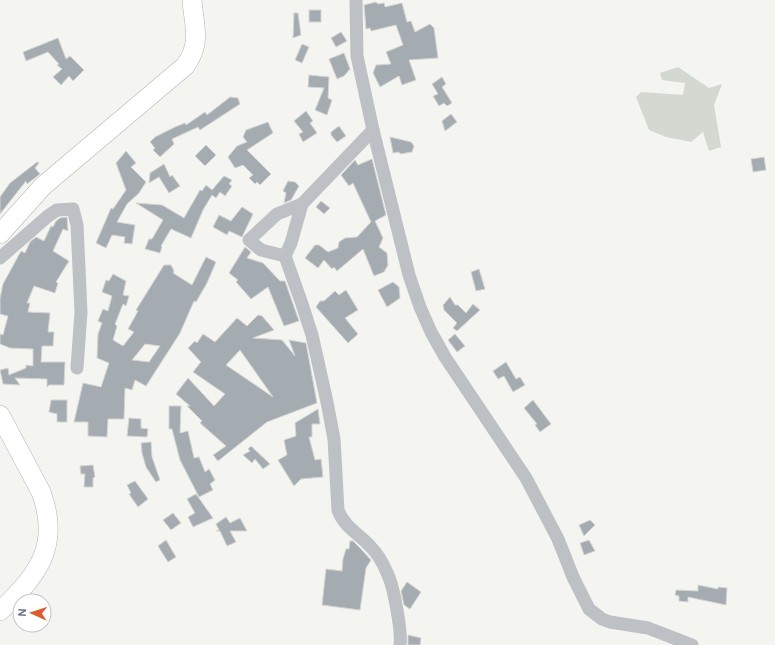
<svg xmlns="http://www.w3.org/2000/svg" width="775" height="645" font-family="'DM Sans',sans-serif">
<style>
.green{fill:#d3d9d0}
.building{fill:#a4abb1;stroke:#d5d5d3;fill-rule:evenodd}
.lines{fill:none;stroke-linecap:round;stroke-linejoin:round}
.highway-casing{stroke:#b2b5b8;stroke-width:20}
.minor{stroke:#bdc0c4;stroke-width:13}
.highway{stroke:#fff;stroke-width:19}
</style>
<rect width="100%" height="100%" fill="#f4f4f0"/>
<!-- green -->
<path class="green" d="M 678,67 L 709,88 L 722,84 L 714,105 L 721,147 L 709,151 L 703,132 L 691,142 L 666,137 L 649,130 L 636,97 L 641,92 L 683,95 L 685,83 L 662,80 L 660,73 Z"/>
<!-- building -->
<g class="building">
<path d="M 376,2 L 378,4 L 384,3 L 385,7 L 402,3 L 407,22 L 411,21 L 415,32 L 430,24 L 434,28 L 438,58 L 409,60 L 416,80 L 402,85 L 399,76 L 380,87 L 373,73 L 376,65 L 391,64 L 386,52 L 403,45 L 396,25 L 371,31 L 370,28 L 366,29 L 364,5 Z"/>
<rect x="309" y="10" width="12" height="12"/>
<path d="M 294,13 L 298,13 L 301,35 L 293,38 Z"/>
<path d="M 341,32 L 347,41 L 336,47 L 331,38 Z"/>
<path d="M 58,38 L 66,59 L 70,56 L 84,70 L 73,81 L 69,76 L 61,85 L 53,77 L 62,69 L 57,65 L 59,64 L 48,52 L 26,61 L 23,52 Z"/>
<path d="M 302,44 L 309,47 L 302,63 L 295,60 Z"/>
<path d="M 344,53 L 350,69 L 344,76 L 337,79 L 329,59 Z"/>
<path d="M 309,75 L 329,77 L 328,98 L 332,100 L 327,115 L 315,110 L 324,88 L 308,87 Z"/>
<path d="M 442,77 L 446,84 L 442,87 L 452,103 L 447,106 L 444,103 L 439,106 L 433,96 L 438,94 L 432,84 Z"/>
<path d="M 230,97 L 238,98 L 240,104 L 200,130 L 198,127 L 172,139 L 174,144 L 160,157 L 153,150 L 155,148 L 150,142 L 155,137 L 175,127 L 185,123 L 186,125 L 205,112 L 207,115 Z"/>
<path d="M 306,111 L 313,121 L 310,123 L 317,133 L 303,142 L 299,134 L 303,132 L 294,121 Z"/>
<path d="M 451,114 L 457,122 L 445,131 L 442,121 Z"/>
<path d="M 268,122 L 273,133 L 247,150 L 271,174 L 260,185 L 257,182 L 255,184 L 249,178 L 253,175 L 243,165 L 235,168 L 228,157 L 237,146 L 247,142 L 243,137 L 246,130 Z"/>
<path d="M 339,126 L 346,136 L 337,142 L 331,135 L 331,132 Z"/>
<path d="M 390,137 L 411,142 L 414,146 L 412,152 L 400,154 L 399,152 L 393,153 Z"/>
<path d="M 206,145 L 216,155 L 205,166 L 195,156 Z"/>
<path d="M 126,151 L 136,163 L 131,167 L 146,182 L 139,193 L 127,204 L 117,222 L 135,225 L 132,244 L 124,243 L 125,237 L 112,235 L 106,248 L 96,243 L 111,208 L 113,209 L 126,190 L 116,163 Z"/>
<path d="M 764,157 L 766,170 L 753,172 L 751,159 Z"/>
<path d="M 372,159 L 386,215 L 375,221 L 383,238 L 379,247 L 387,253 L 388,265 L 384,272 L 374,276 L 363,249 L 337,271 L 334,267 L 332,269 L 324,260 L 318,268 L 305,258 L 315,245 L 319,245 L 328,252 L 338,248 L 339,242 L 345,238 L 357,237 L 371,222 L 353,183 L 349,186 L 341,175 L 355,160 L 358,165 Z"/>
<path d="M 37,162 L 39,163 L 35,168 L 40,174 L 27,184 L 26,181 L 0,214 L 0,197 L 10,183 Z"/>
<path d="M 164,164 L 170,177 L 172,175 L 180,186 L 169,193 L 159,177 L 149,183 L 150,173 Z"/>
<path d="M 224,176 L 232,180 L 229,184 L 232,186 L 225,196 L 220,192 L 216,198 L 212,195 L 203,210 L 191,238 L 171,229 L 161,246 L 162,247 L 160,253 L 145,249 L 149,239 L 152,239 L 163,220 L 136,203 L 162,205 L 184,218 L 200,190 L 202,191 L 206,185 L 212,190 Z"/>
<path d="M 288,181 L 295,182 L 299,186 L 291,200 L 284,203 L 286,193 L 283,191 Z"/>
<path d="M 321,201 L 330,208 L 324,214 L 316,207 Z"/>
<path d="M 242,207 L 253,214 L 242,237 L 229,231 L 227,235 L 213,227 L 219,215 L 231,221 Z"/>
<path d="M 67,217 L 68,231 L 63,229 L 53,251 L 69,261 L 56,282 L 58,283 L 55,293 L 34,286 L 27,303 L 30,303 L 28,312 L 50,313 L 48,332 L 54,332 L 53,346 L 42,346 L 41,362 L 65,362 L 64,385 L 49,385 L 47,387 L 47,379 L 15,378 L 20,385 L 3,384 L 0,370 L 8,368 L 9,375 L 26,368 L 26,365 L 33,366 L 33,349 L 10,348 L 0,344 L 0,334 L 3,335 L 8,316 L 0,314 L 0,298 L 3,284 L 21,251 L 25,253 L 30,242 L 36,237 L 44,241 L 51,226 L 53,227 L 56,221 L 60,218 Z"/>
<path d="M 245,247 L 251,252 L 247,258 L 263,263 L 280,281 L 285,281 L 299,321 L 284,326 L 268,287 L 251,299 L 236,282 L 238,280 L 229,273 Z"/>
<path d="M 206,257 L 216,262 L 207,283 L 196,302 L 194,301 L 180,333 L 146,386 L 135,380 L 132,390 L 125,388 L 124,419 L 108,419 L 107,437 L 88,436 L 88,422 L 74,422 L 83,383 L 101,387 L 109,363 L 97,358 L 98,334 L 102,323 L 98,321 L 103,309 L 108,311 L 112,296 L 102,292 L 106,280 L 109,281 L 113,274 L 126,281 L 123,295 L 129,296 L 126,306 L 123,304 L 115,324 L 117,326 L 113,340 L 123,346 L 134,332 L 128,329 L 138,311 L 136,310 L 164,265 L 171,265 L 174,271 L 173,273 L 192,285 ZM 145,344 L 160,346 L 149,362 L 132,360 Z"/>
<path d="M 479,269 L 485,289 L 476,291 L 471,272 Z"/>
<path d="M 393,282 L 399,287 L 400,298 L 387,307 L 378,290 Z"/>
<path d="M 346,290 L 358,310 L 345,318 L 358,334 L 348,343 L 316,307 L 320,301 L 324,301 L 335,291 L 339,295 Z"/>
<path d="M 450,297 L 455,305 L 458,305 L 466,313 L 473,304 L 480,310 L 457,331 L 453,328 L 457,323 L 444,310 L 443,305 Z"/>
<path d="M 258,315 L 262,316 L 274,330 L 253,338 L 282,340 L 295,356 L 289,340 L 306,343 L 317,403 L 267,422 L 218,461 L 213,455 L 226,446 L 200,423 L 202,421 L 187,406 L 190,406 L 176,394 L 188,378 L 214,406 L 225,394 L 193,372 L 201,362 L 188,348 L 195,341 L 197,343 L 203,334 L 215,342 L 237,318 L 247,326 ZM 240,350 L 273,397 L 226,365 Z"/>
<path d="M 455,334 L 465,346 L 457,352 L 448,340 Z"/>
<path d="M 506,362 L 516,379 L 520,377 L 525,385 L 513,392 L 504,376 L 498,379 L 493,371 Z"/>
<path d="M 51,400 L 67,400 L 67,422 L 57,422 L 57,414 L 49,412 Z"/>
<path d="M 533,400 L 551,424 L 540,432 L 535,425 L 537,424 L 524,408 Z"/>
<path d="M 169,406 L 181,406 L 180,433 L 188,431 L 194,458 L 199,457 L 205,472 L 209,469 L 215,480 L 210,484 L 213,490 L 199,497 L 180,460 L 172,429 L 169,429 Z"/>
<path d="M 318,409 L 320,424 L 312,424 L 312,437 L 309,437 L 315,460 L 321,459 L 323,477 L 301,479 L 294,486 L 278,460 L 287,455 L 284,440 L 296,436 L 295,423 Z"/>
<path d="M 129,418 L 141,419 L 141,428 L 148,429 L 147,437 L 127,436 Z"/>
<path d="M 151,442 L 152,457 L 160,480 L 156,482 L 146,467 L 142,453 L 141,443 Z"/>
<path d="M 251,446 L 270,464 L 263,469 L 255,459 L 252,463 L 243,455 L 250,451 L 248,449 Z"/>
<path d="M 93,465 L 95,477 L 93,478 L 93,487 L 84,487 L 85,474 L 81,474 L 80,466 Z"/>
<path d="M 135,481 L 148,499 L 138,507 L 129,494 L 131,493 L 127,485 Z"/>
<path d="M 196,494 L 213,518 L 193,527 L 188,517 L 195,513 L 187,499 Z"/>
<path d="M 173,513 L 181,523 L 171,530 L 163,520 Z"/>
<path d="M 226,517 L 230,523 L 240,518 L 247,531 L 230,531 L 236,542 L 227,546 L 220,531 L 216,531 L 219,530 L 216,524 Z"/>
<path d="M 590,520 L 595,525 L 584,536 L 579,525 Z"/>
<path d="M 166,540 L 176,557 L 168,562 L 158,546 Z"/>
<path d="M 589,540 L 595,551 L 584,555 L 580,543 Z"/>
<path d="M 350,541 L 353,541 L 360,548 L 371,560 L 366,568 L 360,610 L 322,605 L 326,569 L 342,571 L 343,559 L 346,549 L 349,549 Z"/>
<path d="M 407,582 L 421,592 L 410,609 L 404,605 L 401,591 Z"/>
<path d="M 698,585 L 718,589 L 718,587 L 727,588 L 726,605 L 688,597 L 688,602 L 679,601 L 679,596 L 675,595 L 676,590 L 698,591 Z"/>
<path d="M 408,635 L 421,638 L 420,645 L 408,645 Z"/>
</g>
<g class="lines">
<defs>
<g id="highway">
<path d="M 0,234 L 43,186 L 185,66 C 202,43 194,27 192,0"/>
<path d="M 0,415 L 41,492 C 61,546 38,575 0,611"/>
</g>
</defs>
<!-- highway casing -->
<use href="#highway" class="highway-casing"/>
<!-- minor -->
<g class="minor">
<path d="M 356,0 L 357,56 L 373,130 L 409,275 L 420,307 L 431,332 L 445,357 L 526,478 L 558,539 L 573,577 L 589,609 L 602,619 L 610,622 L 648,628 L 692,645"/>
<path d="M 302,204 L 291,243 L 285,256 L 302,304 L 312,335 L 327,402 L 334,439 L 338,510 C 344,527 359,534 370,546 C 378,554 384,565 388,575 C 394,588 402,632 400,645"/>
<path d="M 285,256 L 261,250 L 249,240 L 277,214 L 302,204 L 373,130"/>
<path d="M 0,258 L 48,216 L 57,210 L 73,209 L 77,225 L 81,312 L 77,368"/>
</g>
<!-- highway -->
<use href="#highway" class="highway"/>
</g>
<!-- north arrow -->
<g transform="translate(32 613) rotate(273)"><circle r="19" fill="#ffffff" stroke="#c1c7cc"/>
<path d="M0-3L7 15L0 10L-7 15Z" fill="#d95e2b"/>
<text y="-6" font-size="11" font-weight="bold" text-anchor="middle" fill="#657280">N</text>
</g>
</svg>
